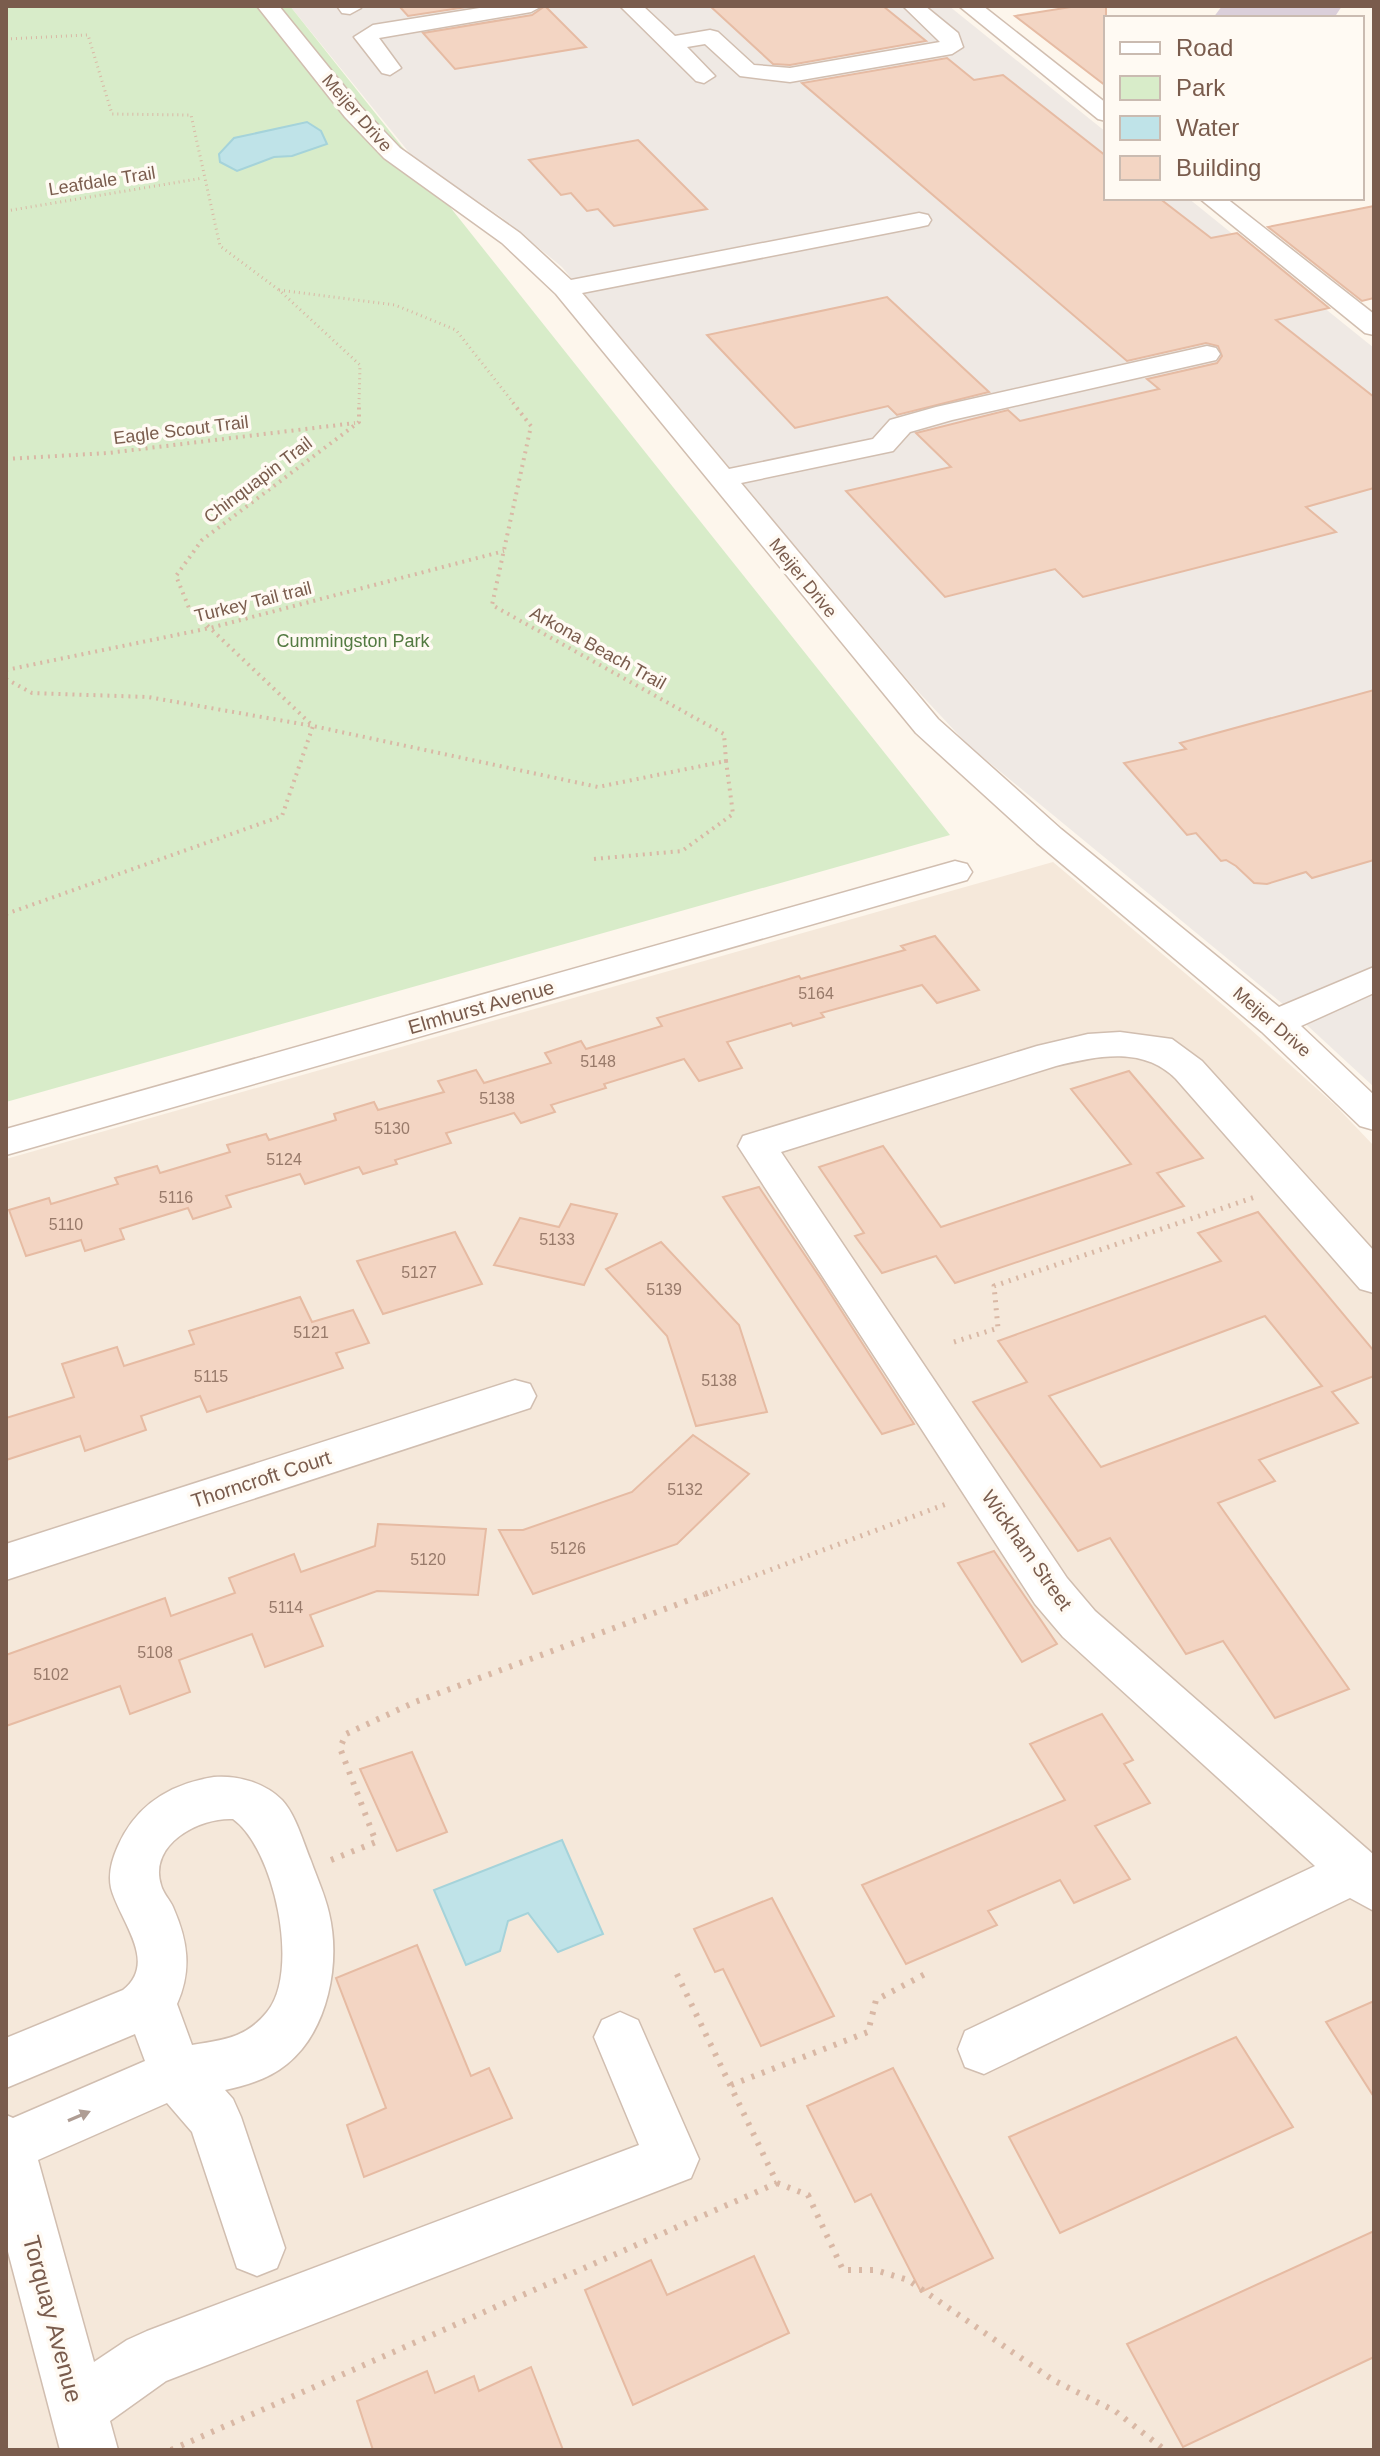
<svg xmlns="http://www.w3.org/2000/svg" width="1380" height="2456" font-family="Arial,sans-serif">
<style>
.residential{fill:#f5e8da}
.industrial{fill:#efe9e4}
.green{fill:#d8ecc9}
.water{fill:#bfe3e8;stroke:#a5d3da;stroke-width:2}
.lines{fill:none;stroke-linecap:round;stroke-linejoin:round}
.taxiway{fill:#dbcfda;fill-rule:evenodd}
.building{fill:#f3d5c3;stroke:#e6bba3;stroke-width:2;fill-rule:evenodd}
.minor-casing{stroke:#d1beb0;stroke-width:3}
.path-far3{stroke:#d9b8a5;stroke-width:3;stroke-dasharray:1 4;stroke-linecap:butt}
.path-far2{stroke:#d9b8a5;stroke-width:4;stroke-dasharray:2 5;stroke-linecap:butt}
.path-far1{stroke:#d9b8a5;stroke-width:5;stroke-dasharray:2 6;stroke-linecap:butt}
.path{stroke:#d9b8a5;stroke-width:6;stroke-dasharray:3 8;stroke-linecap:butt}
.minor{fill:#fff;fill-rule:evenodd}
.oneway{fill:#af9d94}
.labels{text-anchor:middle;dominant-baseline:central;stroke-width:7;stroke-linejoin:round;paint-order:stroke}
.number-label{font-size:16px;fill:#987a6a}
.far-street-label{font-size:18px;fill:#7a5c4d;stroke:#fffaf3}
.far-park-label{font-size:18px;fill:#537a41;stroke:#fffaf3}
.street-label{font-size:20px;fill:#7a5c4d;stroke:#fffaf3}
.near-street-label{font-size:24px;fill:#7a5c4d;stroke:#fffaf3}
</style>
<rect width="100%" height="100%" fill="#fdf6ec"/>
<!-- residential -->
<path class="residential" d="M 1053,862 L 1230,1011 L 1335,1105 L 1374,1146 L 1374,2450 L 6,2450 L 6,1159 Z"/>
<!-- industrial -->
<path class="industrial" d="M 290,6 L 949,6 L 1106,132 L 1106,198 L 1188,198 L 1374,348 L 1374,1087 L 1296,1015 L 968,745 L 912,685 L 562,267 L 501,217 L 412,156 Z"/>
<!-- green -->
<path class="green" d="M 6,6 L 290,6 L 950,835 L 6,1102 Z"/>
<!-- water -->
<g class="water">
<path d="M 307,122 L 321,131 L 327,144 L 292,156 L 274,157 L 237,171 L 220,162 L 219,154 L 234,138 Z"/>
<path d="M 562,1840 L 603,1934 L 558,1952 L 528,1913 L 508,1921 L 500,1951 L 466,1965 L 434,1890 Z"/>
</g>
<g class="lines">
<!-- taxiway -->
<path class="taxiway" d="M 1222,6 L 1342,6 L 1334,18 L 1213,18 Z"/>
</g>
<!-- building -->
<g class="building">
<path d="M 399,6 L 473,6 L 408,16 Z"/>
<path d="M 545,6 L 586,47 L 455,69 L 423,33 L 532,15 Z"/>
<path d="M 710,6 L 883,6 L 926,41 L 790,65 L 773,64 Z"/>
<path d="M 1077,6 L 1106,6 L 1106,86 L 1015,16 Z"/>
<path d="M 947,58 L 974,80 L 1003,75 L 1106,156 L 1106,198 L 1159,198 L 1211,238 L 1237,233 L 1329,308 L 1276,320 L 1374,397 L 1374,488 L 1306,507 L 1336,532 L 1083,597 L 1055,569 L 945,597 L 846,491 L 951,467 L 916,433 L 1008,410 L 1020,421 L 1159,389 L 1147,379 L 1217,363 L 1222,356 L 1218,346 L 1206,343 L 1127,361 L 802,83 Z"/>
<path d="M 638,140 L 707,209 L 614,226 L 598,209 L 587,211 L 571,193 L 561,195 L 529,160 Z"/>
<path d="M 1374,206 L 1374,298 L 1362,301 L 1268,227 Z"/>
<path d="M 887,297 L 989,392 L 897,415 L 888,406 L 795,428 L 707,335 Z"/>
<path d="M 1374,690 L 1374,860 L 1312,878 L 1306,872 L 1267,884 L 1254,883 L 1236,866 L 1226,860 L 1221,861 L 1196,833 L 1187,835 L 1124,763 L 1186,749 L 1180,743 Z"/>
<path d="M 935,936 L 979,990 L 937,1003 L 922,985 L 821,1013 L 824,1017 L 793,1026 L 791,1023 L 727,1042 L 742,1068 L 699,1081 L 684,1059 L 604,1084 L 606,1088 L 551,1105 L 555,1112 L 521,1123 L 514,1113 L 446,1133 L 451,1143 L 395,1160 L 397,1164 L 363,1174 L 359,1167 L 305,1184 L 300,1174 L 226,1196 L 231,1207 L 193,1219 L 188,1208 L 120,1229 L 124,1239 L 85,1251 L 81,1240 L 26,1256 L 9,1210 L 49,1198 L 51,1204 L 118,1184 L 115,1178 L 157,1166 L 160,1173 L 230,1152 L 227,1145 L 266,1134 L 269,1140 L 336,1120 L 334,1114 L 374,1102 L 378,1110 L 444,1092 L 438,1081 L 476,1070 L 484,1083 L 551,1063 L 545,1053 L 581,1041 L 586,1049 L 662,1026 L 657,1018 L 799,976 L 801,979 L 905,950 L 901,946 Z"/>
<path d="M 1129,1071 L 1203,1158 L 1157,1173 L 1184,1206 L 955,1283 L 936,1256 L 882,1273 L 855,1236 L 864,1233 L 819,1167 L 883,1146 L 941,1227 L 1131,1164 L 1071,1089 Z"/>
<path d="M 759,1187 L 821,1279 L 914,1424 L 882,1434 L 723,1197 Z"/>
<path d="M 571,1204 L 617,1214 L 584,1285 L 494,1265 L 520,1218 L 559,1227 Z"/>
<path d="M 1258,1212 L 1374,1351 L 1374,1376 L 1332,1392 L 1358,1423 L 1259,1460 L 1275,1481 L 1218,1503 L 1349,1689 L 1275,1718 L 1223,1641 L 1186,1654 L 1110,1538 L 1078,1551 L 973,1402 L 1027,1382 L 998,1341 L 1221,1261 L 1198,1233 ZM 1265,1316 L 1322,1386 L 1101,1467 L 1049,1396 Z"/>
<path d="M 455,1232 L 482,1284 L 383,1314 L 357,1261 Z"/>
<path d="M 661,1242 L 739,1325 L 767,1412 L 696,1426 L 667,1336 L 606,1269 Z"/>
<path d="M 300,1297 L 312,1322 L 353,1310 L 369,1343 L 336,1353 L 343,1368 L 207,1412 L 200,1396 L 141,1416 L 146,1430 L 85,1451 L 80,1436 L 6,1460 L 6,1418 L 74,1397 L 62,1364 L 117,1347 L 124,1366 L 194,1344 L 189,1331 Z"/>
<path d="M 693,1435 L 749,1474 L 677,1544 L 533,1594 L 499,1530 L 523,1530 L 632,1492 Z"/>
<path d="M 378,1524 L 486,1529 L 478,1595 L 377,1591 L 310,1615 L 323,1646 L 265,1667 L 252,1634 L 179,1660 L 190,1692 L 130,1714 L 120,1686 L 6,1726 L 6,1655 L 165,1598 L 171,1616 L 235,1593 L 229,1578 L 294,1554 L 301,1572 L 375,1546 Z"/>
<path d="M 994,1551 L 1057,1644 L 1022,1662 L 958,1563 Z"/>
<path d="M 1102,1714 L 1133,1760 L 1124,1764 L 1150,1803 L 1095,1826 L 1130,1879 L 1074,1903 L 1060,1880 L 988,1911 L 997,1925 L 906,1964 L 862,1885 L 1065,1800 L 1030,1744 Z"/>
<path d="M 412,1752 L 447,1832 L 397,1851 L 360,1769 Z"/>
<path d="M 772,1898 L 834,2016 L 761,2046 L 723,1969 L 715,1972 L 694,1929 Z"/>
<path d="M 417,1945 L 471,2076 L 489,2068 L 512,2118 L 364,2177 L 347,2125 L 386,2108 L 336,1978 Z"/>
<path d="M 1374,2001 L 1374,2097 L 1326,2022 Z"/>
<path d="M 1236,2037 L 1293,2127 L 1060,2233 L 1009,2137 Z"/>
<path d="M 893,2068 L 993,2258 L 921,2292 L 871,2194 L 855,2202 L 807,2106 Z"/>
<path d="M 1374,2231 L 1374,2357 L 1183,2447 L 1127,2344 Z"/>
<path d="M 754,2256 L 789,2333 L 633,2405 L 585,2290 L 651,2260 L 667,2295 Z"/>
<path d="M 531,2367 L 563,2450 L 373,2450 L 357,2401 L 427,2371 L 435,2393 L 474,2376 L 479,2391 Z"/>
</g>
<g class="lines">
<defs>
<g id="minor">
<path d="M 257,6 L 279,6 L 361,107 L 400,148 L 520,233 L 571,280 L 919,213 L 928,215 L 931,220 L 928,225 L 919,227 L 582,293 L 729,469 L 873,439 L 890,420 L 936,407 L 1207,346 L 1216,348 L 1220,354 L 1216,360 L 952,420 L 910,432 L 893,451 L 741,483 L 938,719 L 1061,829 L 1279,1007 L 1374,967 L 1374,993 L 1301,1026 L 1374,1095 L 1374,1130 L 1360,1126 L 1262,1032 L 1037,843 L 916,733 L 556,294 L 502,243 L 384,158 L 345,117 Z"/>
<path d="M 337,6 L 359,6 L 361,8 L 350,14 L 342,13 Z"/>
<path d="M 492,6 L 542,6 L 531,12 L 379,38 L 401,68 L 390,75 L 382,73 L 354,37 L 373,25 Z"/>
<path d="M 620,6 L 643,6 L 675,36 L 710,30 L 718,32 L 754,65 L 790,68 L 940,42 L 903,6 L 925,6 L 958,33 L 963,47 L 952,54 L 790,82 L 740,76 L 705,44 L 687,47 L 715,76 L 704,83 L 696,81 Z"/>
<path d="M 959,6 L 983,6 L 1106,103 L 1106,121 L 1098,119 Z"/>
<path d="M 1199,198 L 1226,198 L 1374,314 L 1374,335 L 1365,333 Z"/>
<path d="M 955,861 L 967,864 L 972,872 L 967,880 L 6,1155 L 6,1129 Z"/>
<path d="M 1120,1032 L 1172,1039 L 1202,1061 L 1374,1251 L 1374,1293 L 1360,1289 L 1176,1079 C 1143,1046 1098,1056 1056,1066 L 781,1152 L 1067,1578 L 1095,1611 L 1374,1855 L 1374,1911 L 1350,1898 L 984,2074 L 965,2067 L 958,2049 L 965,2031 L 1315,1866 L 1063,1637 L 1035,1604 L 738,1146 L 743,1136 L 1037,1046 L 1088,1034 Z"/>
<path d="M 515,1380 L 530,1384 L 536,1396 L 530,1408 L 6,1580 L 6,1544 Z"/>
<path d="M 214,1777 C 238,1775 265,1783 282,1800 C 296,1815 303,1842 311,1861 C 317,1878 325,1895 329,1913 C 341,1963 328,2031 287,2064 C 270,2078 246,2086 225,2090 L 233,2099 L 241,2117 L 285,2248 L 277,2268 L 257,2276 L 237,2268 L 192,2132 L 167,2103 L 38,2160 L 94,2362 L 127,2340 L 147,2331 L 639,2145 L 594,2037 L 602,2020 L 620,2012 L 638,2020 L 699,2159 L 691,2178 L 166,2381 L 110,2421 L 118,2450 L 60,2450 L 6,2244 L 6,2115 L 13,2118 L 145,2061 L 135,2034 L 6,2088 L 6,2038 L 123,1990 C 159,1962 119,1920 111,1888 C 108,1874 112,1859 118,1846 C 136,1805 170,1784 214,1777 ZM 233,1819 C 274,1848 301,1971 267,2012 C 246,2038 223,2040 192,2045 L 177,2004 C 192,1970 188,1941 173,1907 C 170,1900 163,1893 161,1885 C 148,1844 200,1817 233,1819 Z"/>
</g>
</defs>
<!-- minor casing -->
<use href="#minor" class="minor-casing"/>
<!-- path-far3 -->
<g class="path-far3">
<path d="M 6,39 L 88,35 L 112,114 L 191,115 L 220,246 L 279,290 L 360,365 L 359,405"/>
<path d="M 6,211 L 203,178"/>
<path d="M 279,290 L 395,305 L 456,330 L 515,405"/>
</g>
<!-- path-far2 -->
<g class="path-far2">
<path d="M 6,459 L 108,453 L 355,423"/>
<path d="M 6,670 L 210,628 L 504,551"/>
<path d="M 6,679 L 32,693 L 148,697 L 313,726 L 598,787 L 726,761 L 724,734 L 492,605 L 531,426 L 513,403"/>
<path d="M 594,859 L 682,851 L 733,814 L 726,761"/>
<path d="M 6,914 L 282,816 L 313,726 L 189,608 L 176,576 L 202,540 L 359,422 L 359,403"/>
</g>
<!-- path-far1 -->
<g class="path-far1">
<path d="M 954,1342 L 998,1328 L 994,1286 L 1255,1197"/>
<path d="M 703,1595 L 949,1503"/>
</g>
<!-- path -->
<g class="path">
<path d="M 331,1860 L 376,1842 L 340,1748 L 346,1734 L 415,1702 L 708,1593"/>
<path d="M 731,2085 L 868,2032 L 876,2000 L 927,1973"/>
<path d="M 777,2183 L 808,2195 L 843,2270 L 875,2270 L 908,2280 L 1053,2380 L 1115,2411 L 1165,2450"/>
<path d="M 171,2450 L 777,2183 L 675,1970"/>
</g>
<!-- minor -->
<use href="#minor" class="minor"/>
</g>
<!-- one-way arrows -->
<defs><path id="oneway-solid" d="M-6-.8H1V-3.2L6.5 0L1 3.2V.8H-6Z" transform="scale(2)"/></defs>
<use class="oneway" href="#oneway-solid" transform="translate(79 2116) rotate(-23)"/>
<g class="labels">
<!-- number labels -->
<g class="number-label">
<text x="816" y="993">5164</text>
<text x="598" y="1061">5148</text>
<text x="497" y="1098">5138</text>
<text x="392" y="1128">5130</text>
<text x="284" y="1159">5124</text>
<text x="176" y="1197">5116</text>
<text x="66" y="1224">5110</text>
<text x="557" y="1239">5133</text>
<text x="419" y="1272">5127</text>
<text x="664" y="1289">5139</text>
<text x="311" y="1332">5121</text>
<text x="211" y="1376">5115</text>
<text x="719" y="1380">5138</text>
<text x="685" y="1489">5132</text>
<text x="568" y="1548">5126</text>
<text x="428" y="1559">5120</text>
<text x="286" y="1607">5114</text>
<text x="155" y="1652">5108</text>
<text x="51" y="1674">5102</text>
</g>
<!-- far-street labels -->
<g class="far-street-label">
<text transform="translate(357 113) rotate(49)">Meijer Drive</text>
<text transform="translate(102 181) rotate(-9)">Leafdale Trail</text>
<text transform="translate(181 430) rotate(-7)">Eagle Scout Trail</text>
<text transform="translate(258 480) rotate(-37)">Chinquapin Trail</text>
<text transform="translate(803 578) rotate(51)">Meijer Drive</text>
<text transform="translate(253 602) rotate(-14)">Turkey Tail trail</text>
<text transform="translate(598 648) rotate(29)">Arkona Beach Trail</text>
<text transform="translate(1272 1022) rotate(41)">Meijer Drive</text>
</g>
<!-- far-park labels -->
<g class="far-park-label">
<text x="353" y="641">Cummingston Park</text>
</g>
<!-- street labels -->
<g class="street-label">
<text transform="translate(481 1007) rotate(-16)">Elmhurst Avenue</text>
<text transform="translate(261 1479) rotate(-18)">Thorncroft Court</text>
<text transform="translate(1027 1550) rotate(55)">Wickham Street</text>
</g>
<!-- near-street labels -->
<g class="near-street-label">
<text transform="translate(53 2319) rotate(75)">Torquay Avenue</text>
</g>
</g>
<!-- border -->
<rect width="1380" height="2456" fill="none" stroke="#7a5c4d" stroke-width="16"/>
<!-- legend -->
<rect x="1104" y="16" width="260" height="184" fill="#fffaf3" stroke="#cabbb1" stroke-width="2"/>
<rect x="1120" y="42" width="40" height="12" fill="#ffffff" stroke="#cabbb1" stroke-width="2"/>
<text x="1176" y="56" font-size="24" fill="#7a5c4d">Road</text>
<rect x="1120" y="76" width="40" height="24" fill="#d8ecc9" stroke="#cabbb1" stroke-width="2"/>
<text x="1176" y="96" font-size="24" fill="#7a5c4d">Park</text>
<rect x="1120" y="116" width="40" height="24" fill="#bfe3e8" stroke="#cabbb1" stroke-width="2"/>
<text x="1176" y="136" font-size="24" fill="#7a5c4d">Water</text>
<rect x="1120" y="156" width="40" height="24" fill="#f3d5c3" stroke="#cabbb1" stroke-width="2"/>
<text x="1176" y="176" font-size="24" fill="#7a5c4d">Building</text>
</svg>
